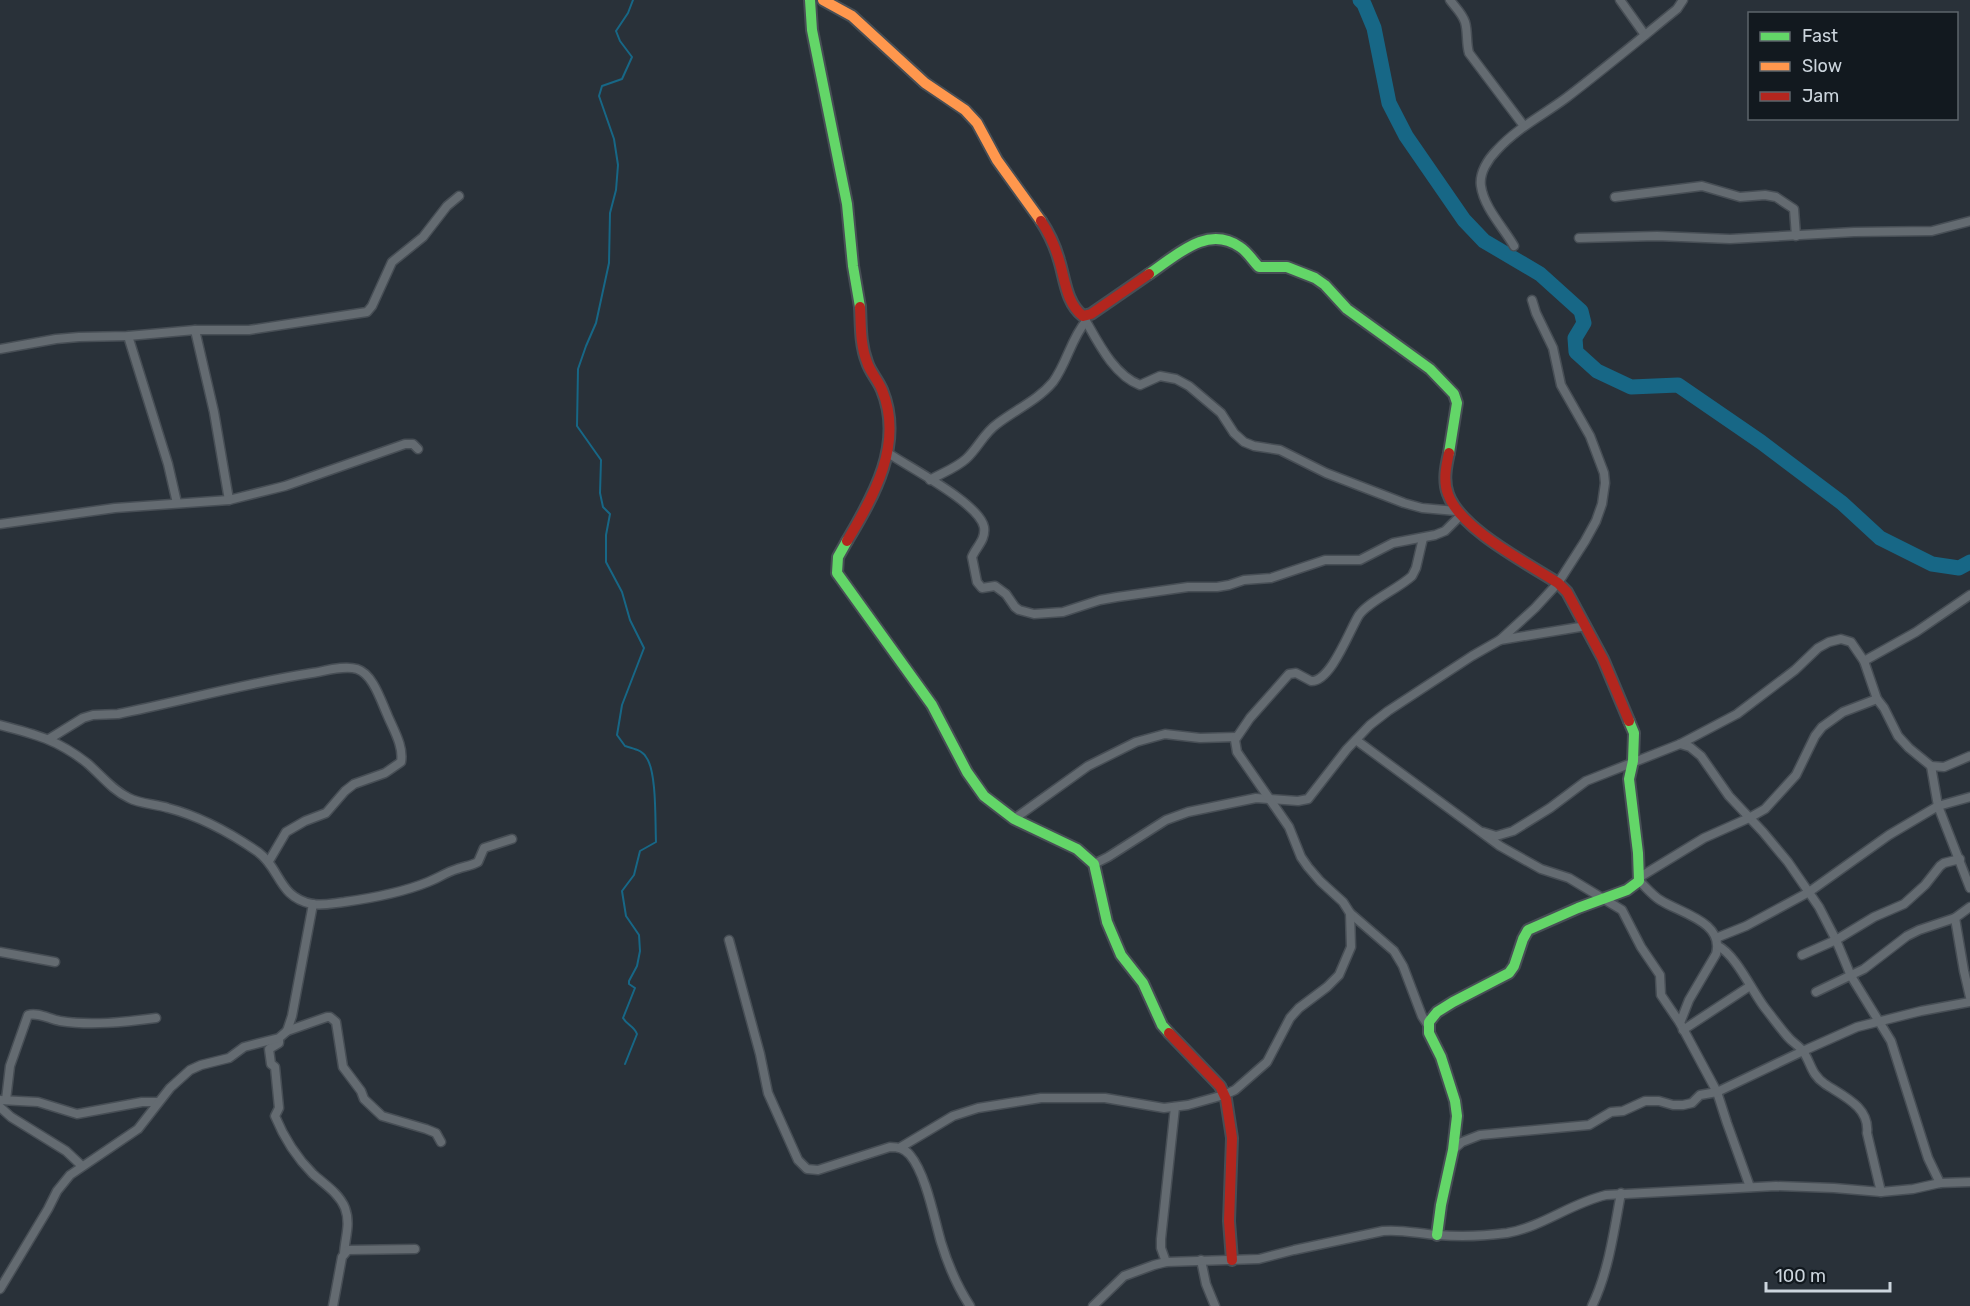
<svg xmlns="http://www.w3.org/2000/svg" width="1970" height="1306" font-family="Rubik,sans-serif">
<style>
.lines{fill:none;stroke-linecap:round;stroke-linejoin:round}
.stream{stroke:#176786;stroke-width:2}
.river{stroke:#176786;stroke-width:15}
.street-casing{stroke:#474e55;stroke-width:11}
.fast-casing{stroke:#474e55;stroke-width:14}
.slow-casing{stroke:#474e55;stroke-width:14}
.jam-casing{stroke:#474e55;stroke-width:14}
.street{stroke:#646b71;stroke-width:8}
.fast{stroke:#63d668;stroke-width:10}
.slow{stroke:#ff974d;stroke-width:10}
.jam{stroke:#b3261e;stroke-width:10}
</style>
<rect width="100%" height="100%" fill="#293139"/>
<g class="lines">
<!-- stream -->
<path class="stream" d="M 625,1064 L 637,1034 C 634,1026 627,1025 623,1018 L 635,988 L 629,984 L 629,981 L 637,966 L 640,951 L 639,935 L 626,916 L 622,891 L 634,875 L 640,851 L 656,842 C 655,822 657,771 646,757 C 642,750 632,748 625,746 L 617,735 L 622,705 L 644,648 L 630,620 L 622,592 L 606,562 L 606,535 L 610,514 L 603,507 L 600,493 L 601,460 L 577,426 L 578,369 L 586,346 L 596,323 L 609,263 L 610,213 L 616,190 L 618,165 L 614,139 L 599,96 L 602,86 L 622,79 L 632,57 L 620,41 L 616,31 L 628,13 L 633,0"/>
<!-- river -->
<path class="river" d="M 1360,0 L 1364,4 L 1374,28 L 1389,103 L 1406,136 L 1464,220 L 1484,241 L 1540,274 L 1581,311 L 1584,323 L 1575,338 L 1576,352 L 1597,371 L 1631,387 L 1678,385 L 1761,442 L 1842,503 L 1880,538 L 1932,564 L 1959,568 L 1970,562"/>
<defs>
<g id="street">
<path d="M 1450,0 C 1455,7 1462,13 1465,22 C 1468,32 1466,43 1469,53 L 1524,126"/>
<path d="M 1620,0 L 1645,35"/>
<path d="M 1615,197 L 1702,186 L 1740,197 L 1765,195 L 1776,197 L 1794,209 L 1796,236"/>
<path d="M 1579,238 L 1657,236 L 1730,239 L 1854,232 L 1932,231 L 1970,221"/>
<path d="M 1514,246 C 1504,228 1484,208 1481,186 C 1479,173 1488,159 1497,150 C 1517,128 1543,115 1566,98 C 1604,69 1640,39 1677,9 L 1683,0"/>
<path d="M 1083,316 C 1097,340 1113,375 1140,385 L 1160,376 L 1176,379 L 1189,386 L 1221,413 L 1234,433 L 1244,442 L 1254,446 L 1280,450 L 1326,473 L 1404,503 L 1422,508 L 1456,511"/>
<path d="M 195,330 L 214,412 L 229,500"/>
<path d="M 128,336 L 168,464 L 177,503"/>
<path d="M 0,349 L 56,339 L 79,337 L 128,336 L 195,330 L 249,330 L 367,312 L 372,306 L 392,262 L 423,237 L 447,206 L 459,196"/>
<path d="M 888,453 C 910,468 979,503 984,527 C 986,540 976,547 972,557 L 977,582 L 982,588 L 995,586 L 1006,594 L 1015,607 L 1019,610 L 1034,614 L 1063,612 L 1100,600 L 1117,597 L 1188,587 L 1217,587 L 1229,585 L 1244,580 L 1271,578 L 1325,560 L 1360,560 L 1393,543 L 1435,535 L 1445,531 L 1460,516"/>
<path d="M 930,480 C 942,473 956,468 966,459 C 978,448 984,433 997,424 C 1015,410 1038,400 1053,382 C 1067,363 1071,339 1086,321"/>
<path d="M 0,524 L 115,508 L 229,500 L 285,486 L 405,444 L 413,444 L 418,449"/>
<path d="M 1500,640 L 1586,626"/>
<path d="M 1864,661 L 1916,632 L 1970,595"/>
<path d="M 0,725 C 35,734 58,740 87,763 C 101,775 112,790 129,798 C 140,804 156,804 168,808 C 199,816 232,834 258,852 C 281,869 278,897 312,904 C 323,906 334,903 344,902 C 373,898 401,893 428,882 C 438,878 447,872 457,869 C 465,866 471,866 478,862 L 484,848 L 512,839"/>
<path d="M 49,739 L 83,718 L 93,715 L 118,714 C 182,701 246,683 312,673 C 325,671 344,665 357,669 C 373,674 381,701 387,714 C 393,729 404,746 401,762 L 385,773 L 354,784 L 345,791 L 326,813 L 305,821 L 286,832 L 269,861"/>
<path d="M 1356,740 L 1500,846 L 1541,869 L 1569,878 L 1622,910 L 1641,947 L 1660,975 L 1661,995 L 1680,1023"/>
<path d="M 1680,744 L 1690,747 L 1701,756 L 1729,796 L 1763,832 L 1788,862 L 1819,907 L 1836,940 L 1851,976 L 1891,1041 L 1928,1158 L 1940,1183"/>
<path d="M 1931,766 L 1938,806 L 1970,888"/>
<path d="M 1014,819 L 1088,766 L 1136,742 L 1165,734 L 1200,738 L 1236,737"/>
<path d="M 1483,832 L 1496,836 L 1513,831 L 1550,808 L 1586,781 L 1680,744 L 1737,714 L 1795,670 L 1818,648 L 1829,642 L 1841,639 L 1851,642 L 1864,661 L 1877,699 L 1884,708 L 1898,736 L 1909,748 L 1931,766 L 1944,767 L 1970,756"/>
<path d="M 1094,864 L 1108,857 L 1166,820 L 1188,812 L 1256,798 L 1298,801 L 1308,799 L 1347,749 L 1370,725 L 1388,711 L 1472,656 L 1500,640 L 1535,608 L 1558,583 L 1585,541 L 1596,521 L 1602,504 L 1605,483 L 1604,473 L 1590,436 L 1561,385 L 1553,348 L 1536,313 L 1532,300"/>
<path d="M 1640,877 L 1704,838 L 1749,818 L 1765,809 L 1796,775 L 1815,736 L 1822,727 L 1843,712 L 1877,699"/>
<path d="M 1639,881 C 1646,887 1652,895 1660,900 C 1680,913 1725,922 1716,954 L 1689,1000 L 1680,1023 L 1717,1092 L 1727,1123 L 1750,1187"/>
<path d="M 1350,913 L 1394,951 L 1403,966 L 1422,1016 L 1429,1027"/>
<path d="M 1955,918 L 1964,971 L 1970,997"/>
<path d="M 1716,938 L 1746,926 L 1809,892 L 1889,835 L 1938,806 L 1970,797"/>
<path d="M 729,940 L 760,1054 L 768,1093 L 798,1160 L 807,1169 L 818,1170 L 890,1147 C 898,1147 904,1148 910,1155 C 926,1174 934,1218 941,1242 C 948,1265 957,1286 970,1306"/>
<path d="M 1718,946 C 1736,955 1752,991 1765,1008 C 1773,1018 1780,1028 1788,1037 C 1792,1042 1798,1045 1802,1050 C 1811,1061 1810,1074 1825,1084 C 1843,1096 1870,1107 1867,1133 L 1881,1192"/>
<path d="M 0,952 L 55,962"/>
<path d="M 1802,955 L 1836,940 L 1874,917 L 1904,904 L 1925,885 L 1940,866 L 1944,863 L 1960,859"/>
<path d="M 1816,992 L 1864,969 L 1907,936 L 1919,930 L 1955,918 L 1970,907"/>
<path d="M 1683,1030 L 1750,986"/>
<path d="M 287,1031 L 327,1017 L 330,1017 L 336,1022 L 343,1067 L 361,1091 L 364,1099 L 382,1116 L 426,1129 L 436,1133 L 441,1142"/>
<path d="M 279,1039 L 279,1043 L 269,1049 L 271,1064 L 275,1067 L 279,1108 L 275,1116 C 284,1138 296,1157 313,1174 C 324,1184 339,1193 345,1208 C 351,1224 345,1237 344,1254"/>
<path d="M 0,1100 L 38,1102 L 77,1114 L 142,1102 L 157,1102"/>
<path d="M 6,1100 L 10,1066 L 28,1015 C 38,1012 49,1019 60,1021 C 91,1026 125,1022 156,1018"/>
<path d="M 0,1107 L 11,1117 L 66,1151 L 82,1166"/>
<path d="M 901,1147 L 953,1116 L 978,1108 L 1041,1098 L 1105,1098 L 1164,1108 L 1188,1105 L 1224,1095 L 1235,1090 L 1267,1062 L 1290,1018 L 1299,1008 L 1327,987 L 1339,975 L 1351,947 L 1350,913 L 1343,902 L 1320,881 L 1308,867 L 1301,857 L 1289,827 L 1237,752 L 1235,740 L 1250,718 L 1289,674 L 1296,673 L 1311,681 C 1331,682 1350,629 1359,615 C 1369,601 1398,589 1412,576 L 1416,568 L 1423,538"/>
<path d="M 1453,1150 L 1462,1142 L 1480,1135 L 1589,1125 L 1611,1112 L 1623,1111 L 1645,1101 L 1659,1101 L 1673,1105 L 1683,1105 L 1692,1103 L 1700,1095 L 1717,1092 L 1803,1051 L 1857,1027 L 1921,1011 L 1970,1002"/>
<path d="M 1201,1260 L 1206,1284 L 1215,1306"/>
<path d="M 1166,1262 L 1161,1248 L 1161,1239 L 1175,1107"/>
<path d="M 0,1289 L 48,1209 L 57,1191 L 70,1175 L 138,1129 L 170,1088 L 190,1070 L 201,1065 L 229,1058 L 244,1047 L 279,1038 L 287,1031 L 292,1016 L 313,904"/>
<path d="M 333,1306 L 342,1257 L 348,1250 L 415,1249"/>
<path d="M 1093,1306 L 1124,1276 L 1154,1265 L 1166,1262 L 1259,1259 L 1294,1250 L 1383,1231 C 1402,1229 1419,1234 1438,1235 C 1461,1237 1484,1236 1507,1233 C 1542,1227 1571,1203 1606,1195 L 1776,1186 L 1834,1188 L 1881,1192 L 1913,1189 L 1940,1183 L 1970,1182"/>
<path d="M 1592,1306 C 1609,1271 1614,1230 1621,1193"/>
</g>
<g id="fast">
<path d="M 810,0 L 812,30 L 847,204 L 853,266 L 860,307"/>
<path d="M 1149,274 C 1176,256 1207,224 1240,247 C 1247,251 1253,261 1259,267 L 1287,267 L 1315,278 L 1325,285 L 1347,309 L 1430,369 L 1454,394 L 1457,403 L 1449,453"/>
<path d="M 847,541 L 838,557 L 837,573 L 932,705 L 967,772 L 984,796 L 1014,819 L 1077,849 L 1094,864 L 1107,922 L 1121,955 L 1143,983 L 1162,1025 L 1169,1033"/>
<path d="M 1437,1235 L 1441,1205 L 1453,1150 L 1457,1116 L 1455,1101 L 1441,1057 L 1429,1033 L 1429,1022 L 1437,1012 L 1453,1002 L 1509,973 L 1514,966 L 1523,939 L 1528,930 L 1578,908 L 1627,890 L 1639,881 L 1638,853 L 1629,779 L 1633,761 L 1634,733 L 1629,721"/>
</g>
<path id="slow" d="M 823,0 L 852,16 L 925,83 L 965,110 L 977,123 L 997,160 L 1041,221"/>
<g id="jam">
<path d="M 1041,221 C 1049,233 1055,246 1059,260 C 1065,279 1066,303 1083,316 L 1091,314 L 1149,274"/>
<path d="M 1449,453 C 1446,466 1443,481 1448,494 C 1460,529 1527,563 1558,583 L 1567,592 L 1603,659 L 1629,721"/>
<path d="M 847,541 C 874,496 904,443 882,390 C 878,380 870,372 867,362 C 860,344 861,325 860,307"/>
<path d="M 1169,1033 L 1220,1086 L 1226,1099 L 1232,1138 L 1229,1221 L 1232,1260"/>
</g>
</defs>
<!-- street casing -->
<use href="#street" class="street-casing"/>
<!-- fast casing -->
<use href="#fast" class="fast-casing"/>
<!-- slow casing -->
<use href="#slow" class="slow-casing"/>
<!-- jam casing -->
<use href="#jam" class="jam-casing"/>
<!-- street -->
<use href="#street" class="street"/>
<!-- fast -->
<use href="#fast" class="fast"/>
<!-- slow -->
<use href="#slow" class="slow"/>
<!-- jam -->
<use href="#jam" class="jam"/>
</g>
<!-- legend -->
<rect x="1748" y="12" width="210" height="108" fill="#12191f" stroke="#5c646b" stroke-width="1.5"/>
<rect x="1760" y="32" width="30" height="9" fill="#63d668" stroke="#5c646b" stroke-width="1.5"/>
<text x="1802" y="42" font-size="18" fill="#ccd5dd">Fast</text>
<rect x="1760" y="62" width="30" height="9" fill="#ff974d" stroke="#5c646b" stroke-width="1.5"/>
<text x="1802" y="72" font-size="18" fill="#ccd5dd">Slow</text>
<rect x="1760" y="92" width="30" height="9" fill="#b3261e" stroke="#5c646b" stroke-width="1.5"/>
<text x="1802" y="102" font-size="18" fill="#ccd5dd">Jam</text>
<!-- scale -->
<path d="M1766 1282v9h124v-9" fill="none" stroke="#ccd5dd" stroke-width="3"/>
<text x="1775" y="1282" font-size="18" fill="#ccd5dd" stroke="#12191f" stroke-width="4.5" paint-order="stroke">100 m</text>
</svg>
